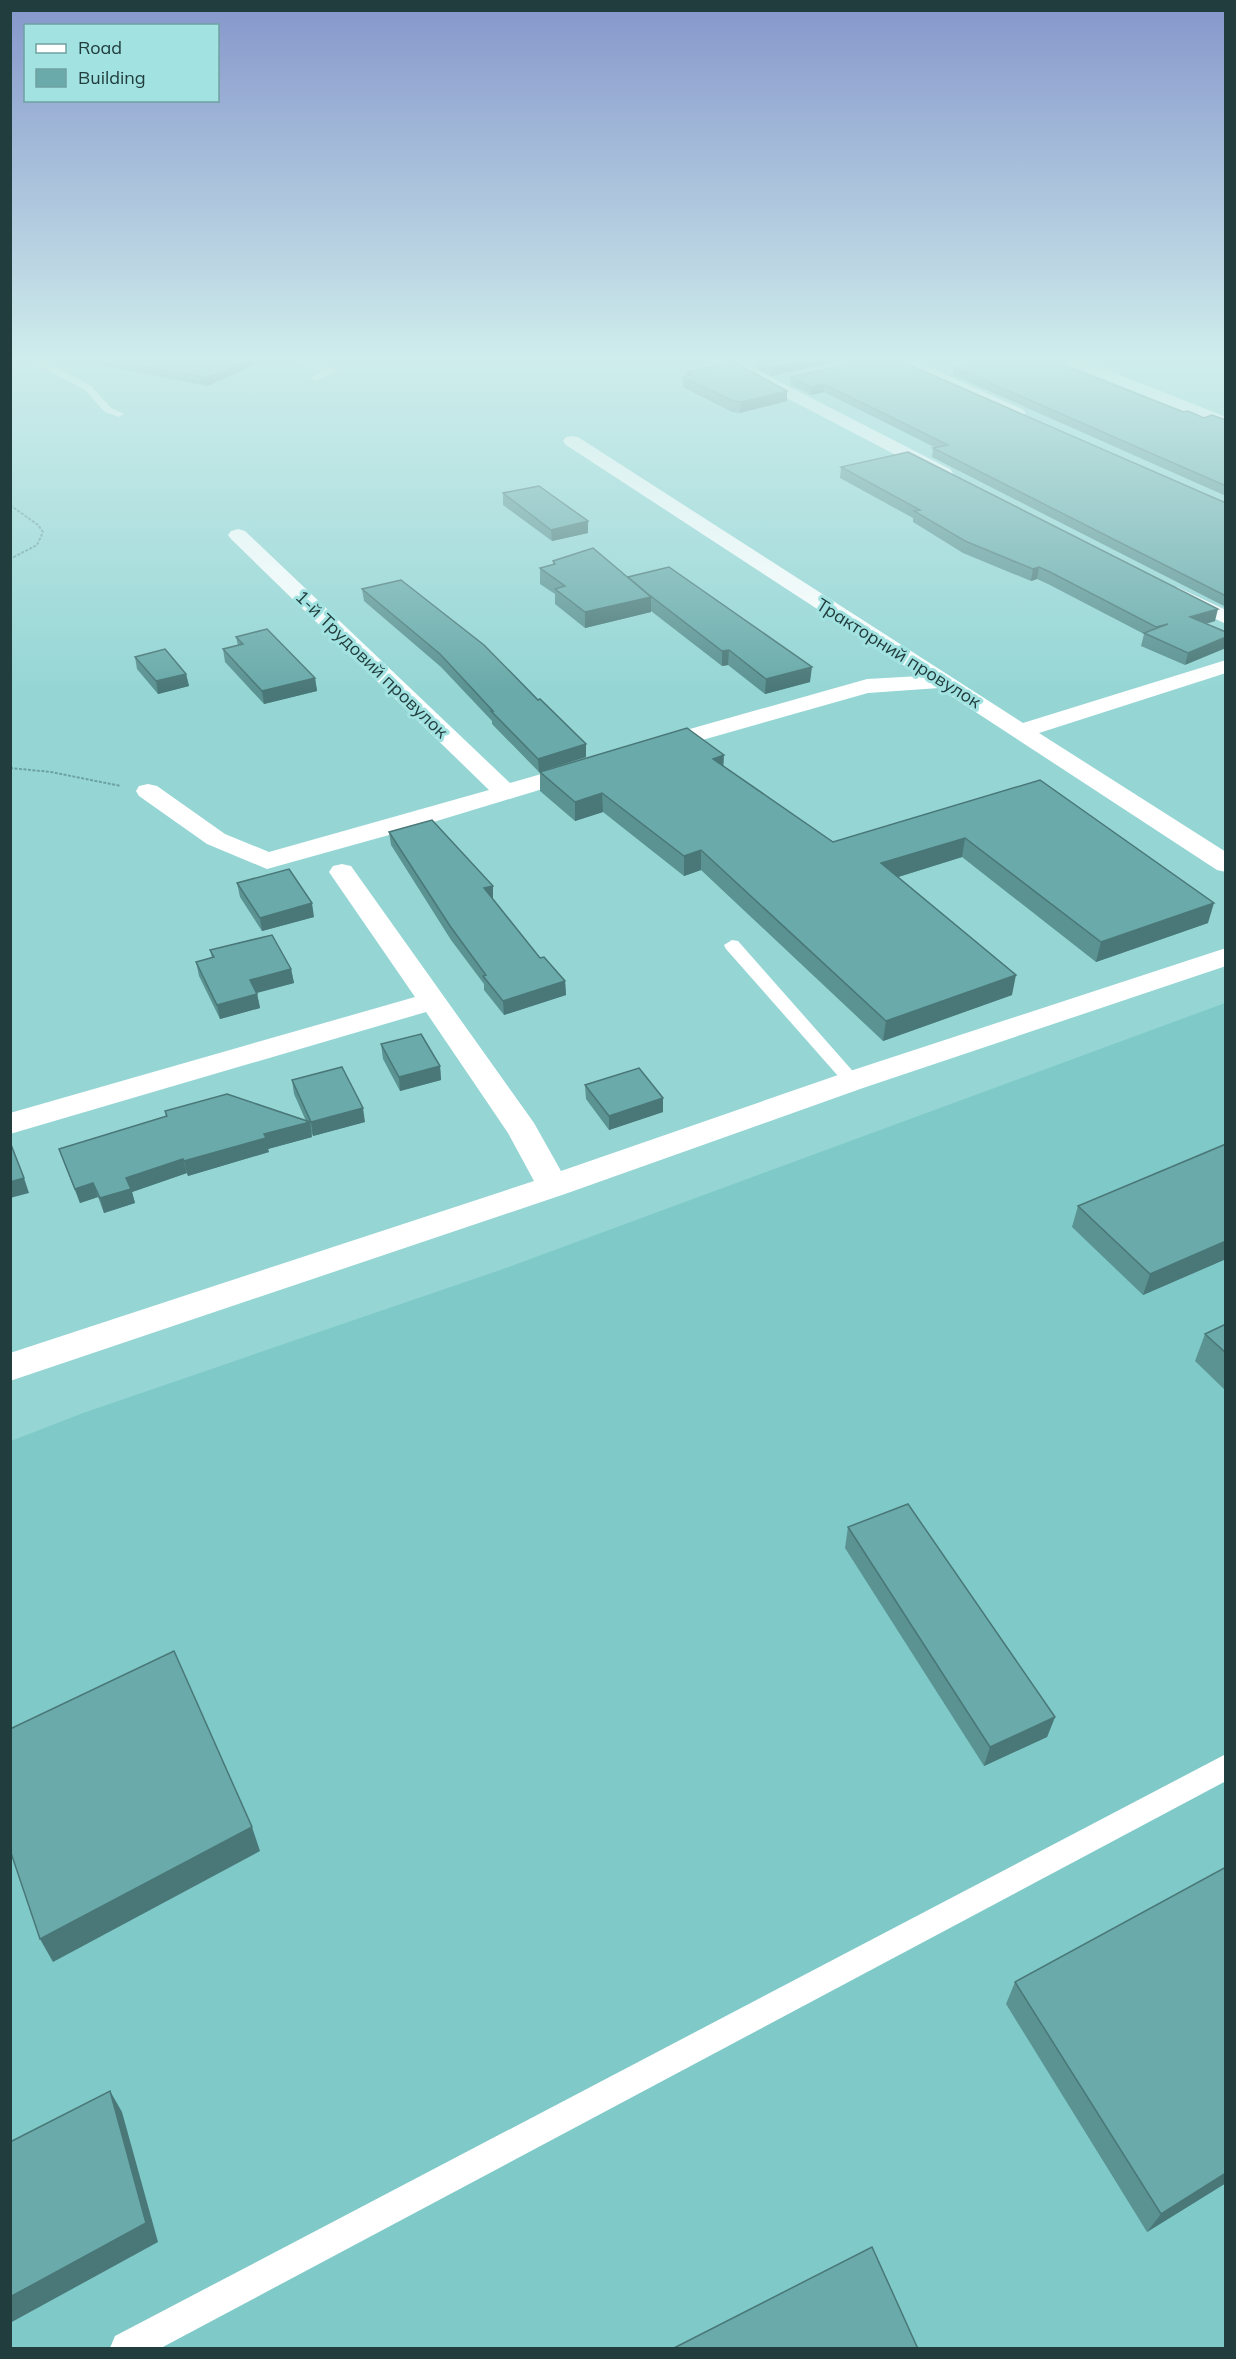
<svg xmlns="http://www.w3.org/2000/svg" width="1236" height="2359" font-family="Mulish,sans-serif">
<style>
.built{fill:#7fc9c9}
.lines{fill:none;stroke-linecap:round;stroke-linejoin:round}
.path{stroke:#6da1a1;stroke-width:2;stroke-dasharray:3 1.5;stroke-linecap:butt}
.lane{fill:#fff;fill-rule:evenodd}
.street{fill:#fff;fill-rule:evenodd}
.wall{fill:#5b9292}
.shaded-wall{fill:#4a7777}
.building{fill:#6aaaaa;stroke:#4a7777;stroke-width:1.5}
.labels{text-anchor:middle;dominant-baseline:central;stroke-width:6;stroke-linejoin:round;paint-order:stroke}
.far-street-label{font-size:18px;fill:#223d3d;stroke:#a2e3e2}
</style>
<rect width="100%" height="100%" fill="#95d6d5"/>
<!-- built -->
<path class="built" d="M 1225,1003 L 1225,2348 L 11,2348 L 11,1441 L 83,1413 L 503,1269 Z"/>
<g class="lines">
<!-- path -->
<g class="path">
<path d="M 10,505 L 38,525 L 43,532 L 37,545 L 10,559"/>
<path d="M 10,768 L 51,772 L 121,786"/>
</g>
<!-- lane -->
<g class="lane">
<path d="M 36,361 L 46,361 L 91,386 L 111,408 L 124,414 L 119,417 L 105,412 L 85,390 L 41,367 Z"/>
<path d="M 295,361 L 310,361 L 339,370 L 316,381 L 311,378 L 325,370 Z"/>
<path d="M 732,940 L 738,941 L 858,1077 L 861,1081 L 858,1085 L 846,1085 L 726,949 L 724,945 Z"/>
<path d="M 1226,1754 L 1226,1781 L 161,2348 L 110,2348 L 115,2336 Z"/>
</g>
<!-- street -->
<g class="street">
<path d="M 719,361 L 739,361 L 950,469 L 953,473 L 950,477 L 938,477 L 722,364 Z"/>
<path d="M 894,361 L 915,361 L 1024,410 L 1026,413 L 1018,418 L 1012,416 L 897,364 Z"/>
<path d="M 1064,361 L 1085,361 L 1226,417 L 1226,428 L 1067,364 Z"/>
<path d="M 572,436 L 578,437 L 1023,723 L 1226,660 L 1226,673 L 1039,733 L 1226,852 L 1226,872 L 1217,870 L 939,688 L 868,693 L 660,752 L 652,754 L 644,752 L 640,747 L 644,742 L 867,679 L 920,676 L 566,445 L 563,441 L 566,437 Z"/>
<path d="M 238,529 L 245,531 L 510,783 L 583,762 L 592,764 L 595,769 L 592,774 L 407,830 L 267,869 L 207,844 L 139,796 L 136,791 L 139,786 L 148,784 L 157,786 L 225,834 L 269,852 L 489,790 L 231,539 L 228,535 L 231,531 Z"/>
<path d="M 1177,587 L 1226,610 L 1226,624 L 1170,597 L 1167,593 L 1170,589 Z"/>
<path d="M 342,864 L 351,866 L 534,1123 L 561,1171 L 841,1074 L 1226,948 L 1226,966 L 863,1088 L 565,1194 L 10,1381 L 10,1353 L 534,1181 L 508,1133 L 426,1012 L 10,1134 L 10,1113 L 415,997 L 329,872 L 333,866 Z"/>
</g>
</g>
<!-- wall -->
<g class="wall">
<path d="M 103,361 L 258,361 L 259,363 L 207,386 L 104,366 Z"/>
<path d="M 757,361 L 838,361 L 771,376 L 756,368 Z"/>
<path d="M 863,361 L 1226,503 L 1226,607 L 932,457 L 933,448 L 936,448 L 824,392 L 811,395 L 791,385 L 791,377 Z"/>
<path d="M 1221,361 L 1226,361 L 1226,366 Z"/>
<path d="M 954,367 L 1183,412 L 1204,418 L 1226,420 L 1226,496 L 953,375 Z"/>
<path d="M 687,372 L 787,391 L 787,401 L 740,413 L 732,412 L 683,387 L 683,377 L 687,376 Z"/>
<path d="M 841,467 L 1215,621 L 1206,624 L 1185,665 L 1141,646 L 1144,634 L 1048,584 L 1037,579 L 1031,581 L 963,553 L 913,522 L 913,518 L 840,478 Z"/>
<path d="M 503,493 L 588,533 L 552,541 L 503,505 Z"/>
<path d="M 553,561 L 628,577 L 810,682 L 765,694 L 728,665 L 722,666 L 651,611 L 651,612 L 585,628 L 555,604 L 555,594 L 540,584 L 540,568 L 553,565 Z"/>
<path d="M 362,589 L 538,700 L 586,757 L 539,772 L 492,724 L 492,721 L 441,667 L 364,601 Z"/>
<path d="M 236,637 L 315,678 L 317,691 L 264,704 L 225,662 L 223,649 L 238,646 Z"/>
<path d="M 135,657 L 186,674 L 189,686 L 158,694 L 137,669 Z"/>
<path d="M 723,766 L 833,842 L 1040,780 L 1208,923 L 1096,962 L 962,857 L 898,877 L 1012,995 L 883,1041 L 701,870 L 684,876 L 603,812 L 575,821 L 540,791 L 540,772 Z"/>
<path d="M 389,832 L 493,899 L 540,958 L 565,981 L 566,995 L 504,1015 L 484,990 L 484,984 L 451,940 L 391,845 Z"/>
<path d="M 237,883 L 314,917 L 262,931 L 240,897 Z"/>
<path d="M 210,950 L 291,969 L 294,983 L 257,993 L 260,1008 L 220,1019 L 199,976 L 196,962 L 212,958 Z"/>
<path d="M 381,1044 L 440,1066 L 441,1080 L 400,1091 L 383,1059 Z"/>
<path d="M 292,1080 L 365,1122 L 313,1136 L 311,1132 L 312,1137 L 268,1149 L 269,1152 L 188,1176 L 187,1173 L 132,1192 L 135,1203 L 104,1213 L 98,1197 L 80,1203 L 64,1163 L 59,1149 L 166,1117 L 165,1111 L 306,1121 L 294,1094 Z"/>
<path d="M 585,1085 L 663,1098 L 663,1112 L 609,1130 L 586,1099 Z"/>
<path d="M 1226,1144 L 1226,1259 L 1143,1295 L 1072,1227 L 1078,1206 Z"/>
<path d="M 1226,1324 L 1226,1391 L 1195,1361 L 1205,1334 Z"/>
<path d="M 848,1527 L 1055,1717 L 1047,1737 L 984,1766 L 845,1548 Z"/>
<path d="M 1226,1867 L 1226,2183 L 1147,2232 L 1006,2004 L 1015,1982 Z"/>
</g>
<!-- shaded-wall -->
<g class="shaded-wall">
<path d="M 245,361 L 258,361 L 259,363 L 207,386 L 206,378 Z"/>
<path d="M 806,361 L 838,361 L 771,376 L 772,368 Z"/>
<path d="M 824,384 L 824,392 L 811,395 L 811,387 Z"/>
<path d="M 787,391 L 787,401 L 740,413 L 741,402 Z"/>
<path d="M 588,521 L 588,533 L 552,541 L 551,530 Z"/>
<path d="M 1039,567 L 1037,579 L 1031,581 L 1033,569 Z"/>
<path d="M 651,597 L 651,612 L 585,628 L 585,612 Z"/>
<path d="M 1218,609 L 1215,621 L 1187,629 L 1190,617 Z"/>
<path d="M 1226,637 L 1226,648 L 1185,665 L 1188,653 Z"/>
<path d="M 729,650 L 728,665 L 722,666 L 722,651 Z"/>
<path d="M 812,667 L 810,682 L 765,694 L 766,679 Z"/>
<path d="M 186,674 L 189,686 L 158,694 L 156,681 Z"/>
<path d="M 315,678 L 317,691 L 264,704 L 262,691 Z"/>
<path d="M 586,744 L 586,757 L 539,772 L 538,759 Z"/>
<path d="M 724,755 L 723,774 L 713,759 Z"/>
<path d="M 602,793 L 603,812 L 575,821 L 575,802 Z"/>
<path d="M 965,838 L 962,857 L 879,883 L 881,863 Z"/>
<path d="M 701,850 L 701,870 L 684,876 L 684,856 Z"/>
<path d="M 493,886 L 493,899 L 484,888 Z"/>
<path d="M 312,903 L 314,917 L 262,931 L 260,918 Z"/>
<path d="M 1214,903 L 1208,923 L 1096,962 L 1101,942 Z"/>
<path d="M 291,969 L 294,983 L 252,994 L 250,980 Z"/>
<path d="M 1016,975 L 1012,995 L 883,1041 L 886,1021 Z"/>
<path d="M 565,981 L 566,995 L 504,1015 L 503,1001 Z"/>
<path d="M 257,994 L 260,1008 L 220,1019 L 217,1005 Z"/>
<path d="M 440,1066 L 441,1080 L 400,1091 L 399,1077 Z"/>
<path d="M 663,1098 L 663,1112 L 609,1130 L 609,1116 Z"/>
<path d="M 363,1108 L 365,1122 L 313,1136 L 311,1122 Z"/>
<path d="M 310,1122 L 312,1137 L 268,1149 L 269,1152 L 188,1176 L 184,1161 L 264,1134 Z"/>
<path d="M 183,1159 L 187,1173 L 132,1192 L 135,1203 L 104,1213 L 100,1198 L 126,1178 Z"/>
<path d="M 24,1178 L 29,1193 L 10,1198 L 10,1182 Z"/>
<path d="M 93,1183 L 98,1197 L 80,1203 L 75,1189 Z"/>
<path d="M 1226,1241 L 1226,1259 L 1143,1295 L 1150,1274 Z"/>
<path d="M 1055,1717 L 1047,1737 L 984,1766 L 990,1747 Z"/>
<path d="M 252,1827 L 260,1851 L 53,1962 L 40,1939 Z"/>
<path d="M 110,2091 L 122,2112 L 158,2242 L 10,2323 L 10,2297 Z"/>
<path d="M 1226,2173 L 1226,2183 L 1147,2232 L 1161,2214 Z"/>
</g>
<!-- building -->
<g class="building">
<path d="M 115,361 L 245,361 L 206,378 Z"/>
<path d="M 758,361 L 806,361 L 772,368 Z"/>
<path d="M 863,361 L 900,361 L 1226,503 L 1226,596 L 933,448 L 948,445 L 824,384 L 811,387 L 791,377 Z"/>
<path d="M 988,361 L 1053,361 L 1183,412 L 1188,411 L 1204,418 L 1212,415 L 1226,420 L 1226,486 L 954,367 Z"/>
<path d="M 734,362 L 787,391 L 741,402 L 733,401 L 683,377 L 692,375 L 687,372 Z"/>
<path d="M 908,452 L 1218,609 L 1190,617 L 1226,632 L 1226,637 L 1188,653 L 1144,633 L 1168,624 L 1156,627 L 1050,572 L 1039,567 L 1033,569 L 965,541 L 914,511 L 920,510 L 841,467 Z"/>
<path d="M 539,486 L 588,521 L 551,530 L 503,493 Z"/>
<path d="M 593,548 L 651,597 L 585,612 L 555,589 L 565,586 L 540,568 L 555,564 L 553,561 Z"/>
<path d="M 669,567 L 812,667 L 766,679 L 729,650 L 722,651 L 648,594 L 628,577 Z"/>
<path d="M 401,580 L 484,645 L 538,700 L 540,699 L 586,744 L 538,759 L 491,711 L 493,711 L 440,654 L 362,589 Z"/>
<path d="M 267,629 L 315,678 L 262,691 L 223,649 L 243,644 L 236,637 Z"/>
<path d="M 165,649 L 186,674 L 156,681 L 135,657 Z"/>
<path d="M 687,728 L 724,755 L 713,759 L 833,842 L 1040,780 L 1214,903 L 1101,942 L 965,838 L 881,863 L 1016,975 L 886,1021 L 701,850 L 684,856 L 602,793 L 575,802 L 540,772 Z"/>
<path d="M 432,820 L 493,886 L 484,888 L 540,958 L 544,957 L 565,981 L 503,1001 L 483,976 L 486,975 L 450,926 L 389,832 Z"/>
<path d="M 289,869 L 312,903 L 260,918 L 237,883 Z"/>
<path d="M 272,935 L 291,969 L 250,980 L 257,994 L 217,1005 L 196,962 L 214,957 L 210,950 Z"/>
<path d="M 421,1034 L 440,1066 L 399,1077 L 381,1044 Z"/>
<path d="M 342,1067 L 363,1108 L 311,1122 L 292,1080 Z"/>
<path d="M 639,1068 L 663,1098 L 609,1116 L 585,1085 Z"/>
<path d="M 227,1094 L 310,1122 L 264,1134 L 266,1138 L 184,1161 L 183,1159 L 126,1178 L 131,1189 L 100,1198 L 93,1183 L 75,1189 L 59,1149 L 167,1116 L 165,1111 Z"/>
<path d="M 10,1142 L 24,1178 L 10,1182 Z"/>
<path d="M 1226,1144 L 1226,1241 L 1150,1274 L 1078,1206 Z"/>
<path d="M 1226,1324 L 1226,1353 L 1205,1334 Z"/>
<path d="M 908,1504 L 1055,1717 L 990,1747 L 848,1527 Z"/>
<path d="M 174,1651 L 252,1827 L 40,1939 L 10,1850 L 10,1729 Z"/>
<path d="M 1226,1867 L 1226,2173 L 1161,2214 L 1015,1982 Z"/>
<path d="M 110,2091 L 146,2223 L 10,2297 L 10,2142 Z"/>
<path d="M 872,2247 L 918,2349 L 672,2349 Z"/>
</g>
<!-- sky -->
<linearGradient id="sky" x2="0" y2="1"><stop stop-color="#8596cb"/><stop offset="0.52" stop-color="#cfedec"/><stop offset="1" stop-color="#cfedec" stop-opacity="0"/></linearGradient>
<rect width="1236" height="691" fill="url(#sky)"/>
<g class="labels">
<!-- far-street labels -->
<g class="far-street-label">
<text transform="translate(899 653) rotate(32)">Тракторний провулок</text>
<text transform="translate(372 664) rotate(44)">1-й Трудовий провулок</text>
</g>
</g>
<!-- border -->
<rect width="1236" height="2359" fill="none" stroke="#223d3d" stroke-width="24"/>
<!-- legend -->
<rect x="24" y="24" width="195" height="78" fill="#a2e3e2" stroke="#6fa1a0" stroke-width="1.5"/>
<rect x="36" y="44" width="30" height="9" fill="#ffffff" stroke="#6fa1a0" stroke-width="1.5"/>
<text x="78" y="54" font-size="18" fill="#223d3d">Road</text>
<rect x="36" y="69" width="30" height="18" fill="#6aaaaa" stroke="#6fa1a0" stroke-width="1.5"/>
<text x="78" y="84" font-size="18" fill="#223d3d">Building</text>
</svg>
